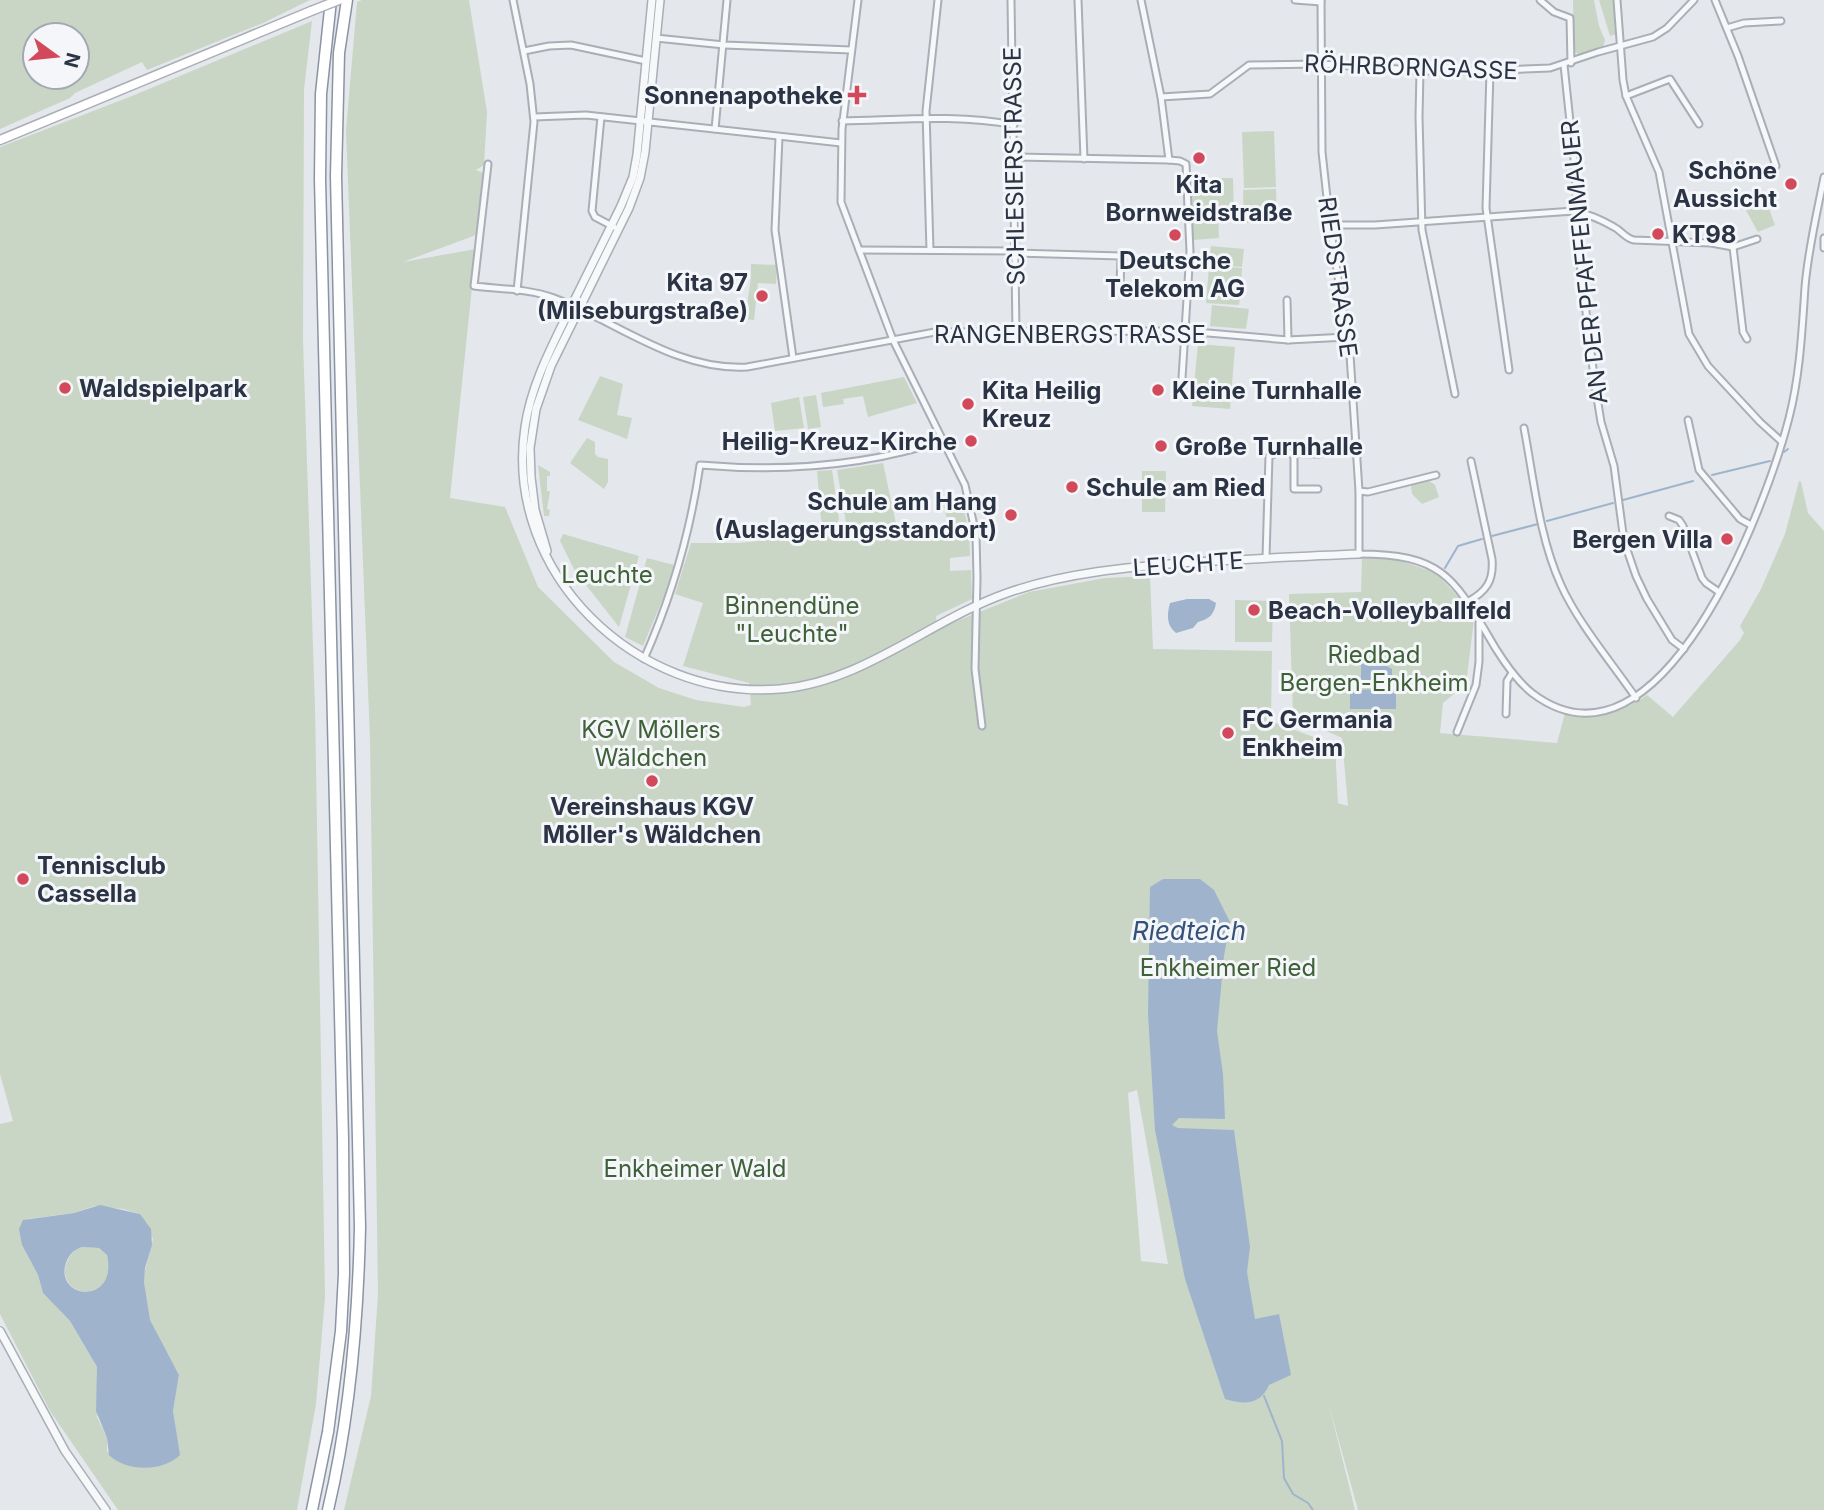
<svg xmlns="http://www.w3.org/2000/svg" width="1824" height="1510" font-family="Inter,sans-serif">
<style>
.green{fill:#c9d6c5;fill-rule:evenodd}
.water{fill:#9fb4cc;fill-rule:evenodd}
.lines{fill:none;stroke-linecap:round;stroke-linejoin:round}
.stream{stroke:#9fb4cc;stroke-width:2}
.minor-casing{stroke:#a9aeb7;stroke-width:9}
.tertiary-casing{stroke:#a9aeb7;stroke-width:10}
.secondary-casing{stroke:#a9aeb7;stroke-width:11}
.motorway-casing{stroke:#8b94a3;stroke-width:13}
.minor{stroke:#f7f8fa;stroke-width:5}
.tertiary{stroke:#f7f8fa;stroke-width:7}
.secondary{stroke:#fff;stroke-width:8}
.motorway{stroke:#fff;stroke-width:10}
.secondary-bridge-casing{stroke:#a9aeb7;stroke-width:11;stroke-linecap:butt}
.secondary-bridge{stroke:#fff;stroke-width:8}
.poi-dot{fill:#d1495b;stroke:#f4f6f9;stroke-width:2.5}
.labels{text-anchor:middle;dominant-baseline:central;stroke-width:6;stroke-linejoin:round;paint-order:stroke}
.street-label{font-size:24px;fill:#2b3445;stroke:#f4f6f9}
.poi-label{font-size:24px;font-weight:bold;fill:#2b3445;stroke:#f4f6f9;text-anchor:start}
.park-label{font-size:24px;fill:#3f6138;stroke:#f4f6f9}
.water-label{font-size:26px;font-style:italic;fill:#34527a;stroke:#f4f6f9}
</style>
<rect width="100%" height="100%" fill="#e4e7ec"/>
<!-- green -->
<g class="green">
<path d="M 0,0 L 310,0 L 263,23 L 147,70 L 142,62 L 75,93 L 70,98 L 0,129 ZM 35,35 L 77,35 L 77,77 L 35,77 Z"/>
<path d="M 362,0 L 469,0 L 487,112 L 484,165 L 476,170 L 483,173 L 476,235 L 403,262 L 476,249 L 450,498 L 505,507 L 538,587 L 614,662 L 659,688 L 696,700 L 744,707 L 751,705 L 749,683 L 683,666 L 703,603 L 675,594 L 691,543 L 739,543 L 813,535 L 913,540 L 969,533 L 970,556 L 950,558 L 950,571 L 971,570 L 972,599 L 936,616 L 937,629 L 1029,592 L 1105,578 L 1150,576 L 1153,649 L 1272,651 L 1271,721 L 1335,745 L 1338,803 L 1348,806 L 1342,738 L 1293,716 L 1289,594 L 1361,592 L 1362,557 L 1396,559 L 1436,573 L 1465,604 L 1474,620 L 1466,684 L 1443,703 L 1440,733 L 1557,743 L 1565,713 C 1597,717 1621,714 1647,695 L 1673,717 L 1740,640 L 1744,633 L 1740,626 L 1761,589 L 1785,534 L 1799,481 L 1801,482 L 1808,513 L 1824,531 L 1824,1510 L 1358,1510 L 1329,1405 L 1355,1510 L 344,1510 L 371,1396 L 378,1294 L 370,740 L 346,131 L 357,2 ZM 1137,1090 L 1168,1264 L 1167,1264 L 1141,1261 L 1128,1093 Z"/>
<path d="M 1573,0 L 1594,0 L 1599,26 L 1605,40 L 1603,47 L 1580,55 L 1574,51 Z"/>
<path d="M 1599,0 L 1615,0 L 1617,34 L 1610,36 Z"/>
<path d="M 312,21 L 304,89 L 303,340 L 315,708 L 325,1297 L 316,1404 L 297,1510 L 118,1510 L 50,1411 L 0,1314 L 0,1124 L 13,1121 L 0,1074 L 0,147 L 132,96 ZM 95,1206 L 123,1209 L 140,1214 L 153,1239 L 144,1274 L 144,1282 L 149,1320 L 179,1375 L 173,1411 L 176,1433 L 107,1452 L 107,1438 L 97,1417 L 97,1367 L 70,1321 L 43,1293 L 38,1275 L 22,1245 L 27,1219 L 74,1213 Z"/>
<path d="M 1274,131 L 1276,187 L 1244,188 L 1242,132 Z"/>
<path d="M 1190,178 L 1233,178 L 1234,214 L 1218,214 L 1219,238 L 1193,240 Z"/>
<path d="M 1276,189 L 1277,222 L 1244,223 L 1243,190 Z"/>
<path d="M 1765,198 L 1775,225 L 1758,232 L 1744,207 Z"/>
<path d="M 1211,246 L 1244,249 L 1242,267 L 1209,264 Z"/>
<path d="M 751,264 L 777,265 L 776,284 L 758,283 L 754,320 L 745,319 L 751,278 Z"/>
<path d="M 1209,266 L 1242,268 L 1241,286 L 1211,285 L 1241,287 L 1239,305 L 1206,303 Z"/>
<path d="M 1212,305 L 1249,309 L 1246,329 L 1210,326 Z"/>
<path d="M 1198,344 L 1235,347 L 1230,409 L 1192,406 Z"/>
<path d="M 600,376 L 623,384 L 617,415 L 632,418 L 627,439 L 578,420 Z"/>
<path d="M 904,377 L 917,403 L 868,417 L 863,396 L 843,399 L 844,404 L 823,407 L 821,393 Z"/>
<path d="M 816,395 L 821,427 L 808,429 L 803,397 Z"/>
<path d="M 799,397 L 804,428 L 775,431 L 771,403 Z"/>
<path d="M 587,438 L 595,442 L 595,454 L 598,457 L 608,459 L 608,482 L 604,489 L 570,463 Z"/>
<path d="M 883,463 L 898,533 L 847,528 L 837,470 Z"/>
<path d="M 538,465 L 550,472 L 550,476 L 547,476 L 547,491 L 550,491 L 547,509 L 550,510 L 549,516 L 544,516 Z"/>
<path d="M 832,470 L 839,519 L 837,524 L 830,526 L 823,524 L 821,519 L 817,471 Z"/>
<path d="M 1142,471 L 1166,471 L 1165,512 L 1142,512 Z"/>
<path d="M 1429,481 L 1435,485 L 1439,497 L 1422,504 L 1412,494 L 1411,485 Z"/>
<path d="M 960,497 L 967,522 L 949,525 L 942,501 Z"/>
<path d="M 563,534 L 639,556 L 619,627 L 575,571 L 560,541 Z"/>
<path d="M 647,558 L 674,565 L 664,596 L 643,646 L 625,637 Z"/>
<path d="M 1235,600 L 1273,601 L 1272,642 L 1235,642 Z"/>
<path d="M 82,1247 L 99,1248 L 107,1255 C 118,1307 53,1298 67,1262 C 70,1254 74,1250 82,1247 Z"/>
</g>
<!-- water -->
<g class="water">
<path d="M 1187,599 L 1209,599 L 1216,603 C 1214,615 1209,619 1198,622 L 1193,628 L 1176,633 C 1166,625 1167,614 1170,603 Z"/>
<path d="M 1371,657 L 1392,669 L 1392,689 L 1396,690 L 1396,709 L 1350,709 L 1350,690 L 1387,689 L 1386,680 L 1361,682 L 1361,663 Z"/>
<path d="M 1163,879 L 1200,879 L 1214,890 L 1230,922 L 1224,956 L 1217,1031 L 1223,1074 L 1225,1119 L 1179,1118 L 1172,1125 L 1178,1128 L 1234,1130 L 1250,1247 L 1247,1272 L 1255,1319 L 1279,1314 L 1291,1375 L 1269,1385 C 1260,1405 1245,1405 1225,1399 L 1185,1279 L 1155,1130 L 1148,1014 L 1150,887 Z"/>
<path d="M 100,1205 L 140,1214 L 151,1229 L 152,1245 L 145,1268 L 144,1282 L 150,1320 L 179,1375 L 173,1411 L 180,1455 C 163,1472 126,1472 109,1455 L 107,1438 L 96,1411 L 97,1367 L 70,1321 L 43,1293 L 38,1275 L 22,1245 L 19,1229 L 23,1220 L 74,1213 ZM 82,1247 L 99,1248 L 107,1255 C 118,1306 54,1299 66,1263 C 69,1254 74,1250 82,1247 Z"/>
</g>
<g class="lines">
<!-- stream -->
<g class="stream">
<path d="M 1784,452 L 1788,449"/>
<path d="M 1712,475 L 1770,461"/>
<path d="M 1623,500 L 1693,481"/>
<path d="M 1547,521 L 1613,503"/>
<path d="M 1492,536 L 1538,524"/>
<path d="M 1445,568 L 1458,546 L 1482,539"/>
<path d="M 1264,1396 L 1282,1441 L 1284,1478 L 1293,1494 L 1308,1503 L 1313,1510"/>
</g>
<defs>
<g id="minor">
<path d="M 513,0 L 530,84 L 534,122 L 517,291"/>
<path d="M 858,0 L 842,129 L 841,202 L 893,340 L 965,485 L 976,535 L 977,578 L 975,669 L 982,726"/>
<path d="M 1011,0 L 1016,332"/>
<path d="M 1078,0 L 1084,159"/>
<path d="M 1141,0 L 1161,97 L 1169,160"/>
<path d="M 1295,0 L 1321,2"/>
<path d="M 1321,0 L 1322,152 L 1330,225 L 1350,355 L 1359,491 L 1359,554 C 1446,554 1455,580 1496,649 C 1506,665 1517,681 1532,693 C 1661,791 1767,504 1789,418 C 1800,375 1802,331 1805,287 C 1808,250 1817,213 1824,177"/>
<path d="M 1540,0 L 1554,12 L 1570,18 L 1571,63"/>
<path d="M 1617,0 L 1623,80 L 1626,96 L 1659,172 L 1689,334 L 1708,366 L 1760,422 L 1782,442"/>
<path d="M 1715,0 L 1738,56 L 1776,166"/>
<path d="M 1727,28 L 1744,23 L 1781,21"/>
<path d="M 656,38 L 724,45 L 851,50"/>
<path d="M 524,51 L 549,46 L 571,45 L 646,61"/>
<path d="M 1564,65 L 1575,169 L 1579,255 L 1595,385 L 1601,422 L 1614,466 L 1624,541 L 1636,576 L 1647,599 L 1672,640 L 1684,649"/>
<path d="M 1420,70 L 1419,117 L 1422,230 L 1455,394"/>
<path d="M 1490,71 L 1486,208 L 1509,370"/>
<path d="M 1626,96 L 1670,79 L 1699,124"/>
<path d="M 1161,97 L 1210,94 L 1249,65 L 1321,64 L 1445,72 L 1550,68 L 1598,52 L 1653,37 L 1667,28 L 1694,0"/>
<path d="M 534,117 L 586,115 L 841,143"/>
<path d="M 601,117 L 592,211 L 595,217 L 614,227"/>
<path d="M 842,121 C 900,120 957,114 1014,125"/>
<path d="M 715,129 L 727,0"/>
<path d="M 779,137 L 775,230 L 793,358"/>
<path d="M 1015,157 L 1169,160 L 1180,161 L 1186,164 L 1190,251 L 1181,394"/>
<path d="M 488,164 L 474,286 C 500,289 530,289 554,298 C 618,322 676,371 747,367 L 935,332 L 1185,331 L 1288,340 L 1347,337"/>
<path d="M 1330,225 L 1375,225 L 1574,211 C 1588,214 1602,220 1614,227 C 1622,231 1625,238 1634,240 L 1711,243 L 1733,247 L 1757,239"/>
<path d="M 1824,238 L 1824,248"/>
<path d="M 1733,247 L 1743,332 L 1747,339"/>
<path d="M 859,250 L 1016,251"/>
<path d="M 930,250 L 926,111 L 938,0"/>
<path d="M 1016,253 L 1121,256 L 1120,286"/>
<path d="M 1287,300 L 1288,340"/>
<path d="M 1688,420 L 1699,470 L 1740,519 L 1751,525"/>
<path d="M 1524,428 C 1534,480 1539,537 1561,585 C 1578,623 1612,663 1636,698"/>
<path d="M 1294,453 L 1294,489 L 1318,489"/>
<path d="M 1359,491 L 1368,492 L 1436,475"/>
<path d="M 1669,516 L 1679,520 L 1683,526 L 1702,578 L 1706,583 L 1719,592"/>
<path d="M 1266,558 L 1269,456 L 1277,453 L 1319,454 L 1334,448 L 1357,449"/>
<path d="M 1467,602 C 1486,592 1494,581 1492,559 L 1471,461"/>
<path d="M 644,659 C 672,596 690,534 700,465 C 783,472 864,467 944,440"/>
<path d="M 1506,714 L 1507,681 L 1512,673"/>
<path d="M 1457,732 L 1476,685 L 1479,662 L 1479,623"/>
</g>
<g id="tertiary">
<path d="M 652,0 L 637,155 L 633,177 L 621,206 C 604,241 587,275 570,309 C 552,346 531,385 525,427 C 503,573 637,701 780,689 C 864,682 930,620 1007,593 C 1067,572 1131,567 1194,562 C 1249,559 1304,556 1359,554"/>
<path d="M 547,551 L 535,510 L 531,477 L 530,448 L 536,409 L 551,366 L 629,208 L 640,178 L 645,152 L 660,0"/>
<path d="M 0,1331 L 65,1451 L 106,1510"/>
</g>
<path id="secondary" d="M 0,140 L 311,11"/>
<g id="motorway">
<path d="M 312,1510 L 328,1432 L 341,1331 L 344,1274 L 343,1139 L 320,179 L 321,94 L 331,0"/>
<path d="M 328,1510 C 350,1417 358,1323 360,1227 L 336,176 L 339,53 L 347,0"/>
</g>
</defs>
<!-- minor casing -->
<use href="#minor" class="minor-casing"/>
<!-- tertiary casing -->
<use href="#tertiary" class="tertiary-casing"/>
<!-- secondary casing -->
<use href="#secondary" class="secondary-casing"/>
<!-- motorway casing -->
<use href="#motorway" class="motorway-casing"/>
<!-- minor -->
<use href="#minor" class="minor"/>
<!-- tertiary -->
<use href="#tertiary" class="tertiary"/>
<!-- secondary -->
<use href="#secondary" class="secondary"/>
<!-- motorway -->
<use href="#motorway" class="motorway"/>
<defs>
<path id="secondary-bridge" d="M 311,11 L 339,0"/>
</defs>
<!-- secondary-bridge casing -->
<use href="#secondary-bridge" class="secondary-bridge-casing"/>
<!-- secondary-bridge -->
<use href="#secondary-bridge" class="secondary-bridge"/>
</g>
<!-- markers -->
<g class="poi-dot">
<path d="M853.5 84.5h7v7h7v7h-7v7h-7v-7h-7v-7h7z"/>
<circle cx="1199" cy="158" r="7"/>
<circle cx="1791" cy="184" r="7"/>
<circle cx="1658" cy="234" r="7"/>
<circle cx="1175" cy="235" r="7"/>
<circle cx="762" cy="296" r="7"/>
<circle cx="65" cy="388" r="7"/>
<circle cx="1158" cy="390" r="7"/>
<circle cx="968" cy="404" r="7"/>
<circle cx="971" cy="441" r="7"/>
<circle cx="1161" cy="446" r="7"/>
<circle cx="1072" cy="487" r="7"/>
<circle cx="1011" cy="515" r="7"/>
<circle cx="1727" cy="539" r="7"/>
<circle cx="1254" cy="610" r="7"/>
<circle cx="1228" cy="733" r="7"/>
<circle cx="652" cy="781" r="7"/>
<circle cx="23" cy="879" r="7"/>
</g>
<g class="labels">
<!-- street labels -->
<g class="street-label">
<text transform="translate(1411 67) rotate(2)">RÖHRBORNGASSE</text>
<text transform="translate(1014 166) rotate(-91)">SCHLESIERSTRASSE</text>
<text transform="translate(1584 262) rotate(-96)">AN DER PFAFFENMAUER</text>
<text transform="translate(1338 277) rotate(82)">RIEDSTRASSE</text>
<text x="1070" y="334">RANGENBERGSTRASSE</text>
<text transform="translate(1188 564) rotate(-4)">LEUCHTE</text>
</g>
<!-- poi labels -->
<g class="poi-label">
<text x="843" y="95" text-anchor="end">Sonnenapotheke</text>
<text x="1777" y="170" text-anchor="end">Schöne<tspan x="1777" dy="28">Aussicht</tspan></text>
<text x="1199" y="184" text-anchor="middle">Kita<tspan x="1199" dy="28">Bornweidstraße</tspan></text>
<text x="1672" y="234">KT98</text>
<text x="1175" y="260" text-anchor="middle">Deutsche<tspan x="1175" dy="28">Telekom AG</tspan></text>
<text x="748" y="282" text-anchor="end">Kita 97<tspan x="748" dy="28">(Milseburgstraße)</tspan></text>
<text x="79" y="388">Waldspielpark</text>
<text x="982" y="390">Kita Heilig<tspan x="982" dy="28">Kreuz</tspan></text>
<text x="1172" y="390">Kleine Turnhalle</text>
<text x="957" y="441" text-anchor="end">Heilig-Kreuz-Kirche</text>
<text x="1175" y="446">Große Turnhalle</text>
<text x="1086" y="487">Schule am Ried</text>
<text x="997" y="501" text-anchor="end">Schule am Hang<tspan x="997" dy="28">(Auslagerungsstandort)</tspan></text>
<text x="1713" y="539" text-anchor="end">Bergen Villa</text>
<text x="1268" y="610">Beach-Volleyballfeld</text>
<text x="1242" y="719">FC Germania<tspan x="1242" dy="28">Enkheim</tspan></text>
<text x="652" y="806" text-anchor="middle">Vereinshaus KGV<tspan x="652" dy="28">Möller's Wäldchen</tspan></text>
<text x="37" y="865">Tennisclub<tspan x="37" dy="28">Cassella</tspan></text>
</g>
<!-- park labels -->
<g class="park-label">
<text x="607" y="574">Leuchte</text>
<text x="792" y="605">Binnendüne<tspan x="792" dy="28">"Leuchte"</tspan></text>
<text x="1374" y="654">Riedbad<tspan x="1374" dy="28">Bergen-Enkheim</tspan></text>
<text x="651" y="729">KGV Möllers<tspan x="651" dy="28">Wäldchen</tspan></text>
<text x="1228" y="967">Enkheimer Ried</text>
<text x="695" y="1168">Enkheimer Wald</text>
</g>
<!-- water labels -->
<g class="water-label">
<text x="1189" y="930">Riedteich</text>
</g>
</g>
<!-- north arrow -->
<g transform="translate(56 56) rotate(105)"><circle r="33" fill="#f4f6f9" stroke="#a4a8b1" stroke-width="2"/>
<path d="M0-5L12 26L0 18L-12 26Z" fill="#d1495b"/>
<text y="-10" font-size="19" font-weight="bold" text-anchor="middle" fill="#2b3445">N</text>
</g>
</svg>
